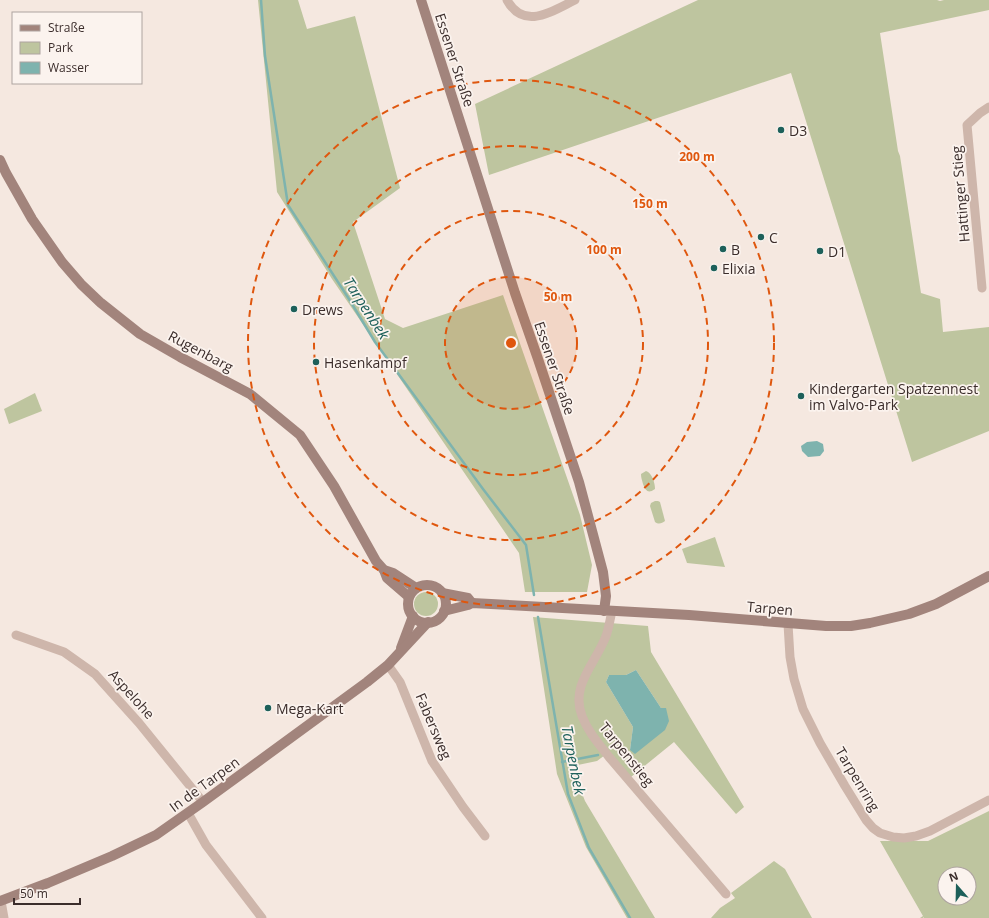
<svg xmlns="http://www.w3.org/2000/svg" width="989" height="918" font-family="'Open Sans',sans-serif">
<style>
.green{fill:#bec59f;fill-rule:evenodd}
.water{fill:#7eb3ae}
.lines{fill:none;stroke-linecap:round;stroke-linejoin:round}
.stream{stroke:#7eb3ae;stroke-width:2.5}
.street{stroke:#ceb6ab;stroke-width:9}
.secondary{stroke:#a2847c;stroke-width:10}
.ring{fill:none;stroke:#df570e;stroke-width:2;stroke-dasharray:7 5}
.poi-dot{fill:#1d605a;stroke:#fbf3ee;stroke-width:1.5}
.labels{text-anchor:middle;dominant-baseline:central;stroke-width:3.5;stroke-linejoin:round;paint-order:stroke}
.street-label{font-size:14px;fill:#3b2d2b;stroke:#fbf3ee}
.poi-label{font-size:14px;fill:#3b2d2b;stroke:#fbf3ee;text-anchor:start}
.water-label{font-size:15px;font-style:italic;fill:#1d605a;stroke:#fbf3ee}
.centre{fill:#df570e;stroke:#fbf3ee;stroke-width:2}
.ring-label{font-size:12px;text-anchor:middle;font-weight:bold;fill:#df570e;stroke:#fbf3ee;stroke-width:3.5;stroke-linejoin:round;paint-order:stroke}
</style>
<rect width="100%" height="100%" fill="#f5e8e0"/>
<!-- green -->
<g class="green">
<path d="M 258,0 L 298,0 L 307,29 L 355,16 L 400,188 L 353,222 L 385,319 L 403,328 L 503,295 L 580,515 L 592,565 L 587,592 L 525,592 L 519,553 L 332,279 L 277,192 Z"/>
<path d="M 698,0 L 937,0 L 940,1 L 944,0 L 989,0 L 989,10 L 880,33 L 898,151 L 900,156 L 921,293 L 940,299 L 943,332 L 989,327 L 989,431 L 912,462 L 791,73 L 489,175 L 475,104 Z"/>
<path d="M 35,393 L 42,411 L 9,424 L 4,409 Z"/>
<path d="M 646,471 C 652,473 655,483 655,489 C 648,494 646,491 643,484 C 642,480 641,478 641,474 Z"/>
<path d="M 655,501 L 658,501 L 660,502 L 665,521 C 662,523 659,525 655,522 L 650,506 L 651,503 Z"/>
<path d="M 715,537 L 725,567 L 687,563 L 682,549 Z"/>
<circle cx="426" cy="604" r="12"/>
<path d="M 533,617 L 648,626 L 651,652 L 744,807 L 736,814 L 674,742 L 626,781 L 605,755 L 597,761 L 573,766 L 576,778 L 585,801 L 655,918 L 627,918 L 586,847 L 557,774 ZM 636,670 L 661,708 L 630,750 L 633,727 L 606,682 L 609,675 L 626,675 Z"/>
<path d="M 989,811 L 989,918 L 924,918 L 923,917 L 923,918 L 920,918 L 923,916 L 880,841 L 928,841 ZM 945,874 L 969,874 L 969,898 L 945,898 Z"/>
<path d="M 774,861 L 785,869 L 812,918 L 711,918 L 720,908 L 735,898 L 731,893 Z"/>
</g>
<!-- water -->
<g class="water">
<path d="M 817,441 L 823,444 L 824,451 L 820,456 L 808,457 L 802,451 L 801,446 L 807,442 Z"/>
<path d="M 636,670 L 661,708 L 666,708 L 669,721 L 665,730 L 635,754 L 630,750 L 633,727 L 606,682 L 609,675 L 626,675 Z"/>
</g>
<g class="lines">
<!-- stream -->
<g class="stream">
<path d="M 261,0 L 265,56 L 288,205 L 349,299 L 375,342 L 483,489 L 526,545 L 534,595"/>
<path d="M 538,617 L 568,794 L 589,848 L 630,918"/>
<path d="M 562,762 L 598,755"/>
</g>
<!-- street -->
<g class="street">
<path d="M 507,0 C 524,31 552,11 575,0"/>
<path d="M 982,288 L 967,125 L 980,113 L 989,107"/>
<path d="M 612,611 C 610,619 609,628 606,636 C 596,663 570,685 582,716 C 588,732 599,744 609,757 L 726,894"/>
<path d="M 788,624 L 790,657 L 794,679 L 803,709 L 820,743 L 845,786 L 866,820 L 873,828 L 880,833 L 893,837 L 904,838 L 916,836 L 930,831 L 989,800"/>
<path d="M 16,635 L 64,652 L 95,674 L 139,723 L 203,802"/>
<path d="M 388,665 L 400,682 L 432,761 L 463,807 L 485,836"/>
<path d="M 188,813 L 206,845 L 262,918"/>
<path d="M 1,901 L 4,918"/>
</g>
<!-- secondary -->
<g class="secondary">
<path d="M 421,0 L 515,293 L 538,359 L 579,482 L 603,572 L 606,596 L 604,611"/>
<path d="M 0,160 L 6,173 L 32,219 L 62,262 L 81,284 L 101,303 L 140,334 L 180,357 L 250,394 L 300,435 L 334,486 L 376,561 L 384,570 L 393,573 L 416,588"/>
<path d="M 384,570 L 387,578 L 409,597"/>
<circle cx="427" cy="604" r="19"/>
<path d="M 442,593 L 468,598 L 472,603"/>
<path d="M 444,611 L 468,605 L 472,603 L 689,615 L 826,626 L 851,626 L 870,623 L 909,614 L 936,604 L 989,576"/>
<path d="M 401,648 L 413,616"/>
<path d="M 0,901 L 48,883 L 112,856 L 156,835 L 203,802 L 367,682 L 388,665 L 428,622"/>
</g>
</g>
<!-- distance rings -->
<circle cx="511" cy="343" r="66" fill="#df570e" fill-opacity=".12"/>
<g class="ring">
<circle cx="511" cy="343" r="66"/>
<circle cx="511" cy="343" r="132"/>
<circle cx="511" cy="343" r="197"/>
<circle cx="511" cy="343" r="263"/>
</g>
<!-- markers -->
<g class="poi-dot">
<circle cx="781" cy="130" r="4"/>
<circle cx="761" cy="237" r="4"/>
<circle cx="723" cy="249" r="4"/>
<circle cx="820" cy="251" r="4"/>
<circle cx="714" cy="268" r="4"/>
<circle cx="294" cy="309" r="4"/>
<circle cx="316" cy="362" r="4"/>
<circle cx="801" cy="396" r="4"/>
<circle cx="268" cy="708" r="4"/>
</g>
<g class="labels">
<!-- street labels -->
<g class="street-label">
<text transform="translate(455 60) rotate(72)">Essener Straße</text>
<text transform="translate(960 194) rotate(-95)">Hattinger Stieg</text>
<text transform="translate(201 351) rotate(28)">Rugenbarg</text>
<text transform="translate(555 368) rotate(71)">Essener Straße</text>
<text transform="translate(770 608) rotate(5)">Tarpen</text>
<text transform="translate(132 694) rotate(48)">Aspelohe</text>
<text transform="translate(434 726) rotate(67)">Fabersweg</text>
<text transform="translate(627 754) rotate(51)">Tarpenstieg</text>
<text transform="translate(858 779) rotate(59)">Tarpenring</text>
<text transform="translate(204 784) rotate(-36)">In de Tarpen</text>
</g>
<!-- poi labels -->
<g class="poi-label">
<text x="789" y="130">D3</text>
<text x="769" y="237">C</text>
<text x="731" y="249">B</text>
<text x="828" y="251">D1</text>
<text x="722" y="268">Elixia</text>
<text x="302" y="309">Drews</text>
<text x="324" y="362">Hasenkampf</text>
<text x="809" y="388">Kindergarten Spatzennest<tspan x="809" dy="16">im Valvo-Park</tspan></text>
<text x="276" y="708">Mega-Kart</text>
</g>
<!-- water labels -->
<g class="water-label">
<text transform="translate(367 308) rotate(57)">Tarpenbek</text>
<text transform="translate(574 760) rotate(79)">Tarpenbek</text>
</g>
</g>
<circle cx="511" cy="343" r="6" class="centre"/>
<g class="ring-label">
<text x="697" y="161">200 m</text>
<text x="650" y="208">150 m</text>
<text x="604" y="254">100 m</text>
<text x="558" y="301">50 m</text>
</g>
<!-- legend -->
<rect x="12" y="12" width="130" height="72" fill="#fbf3ee" stroke="#aea4a0"/>
<rect x="20" y="25" width="20" height="6" fill="#a2847c" stroke="#aea4a0"/>
<text x="48" y="32" font-size="12" fill="#3b2d2b">Straße</text>
<rect x="20" y="42" width="20" height="12" fill="#bec59f" stroke="#aea4a0"/>
<text x="48" y="52" font-size="12" fill="#3b2d2b">Park</text>
<rect x="20" y="62" width="20" height="12" fill="#7eb3ae" stroke="#aea4a0"/>
<text x="48" y="72" font-size="12" fill="#3b2d2b">Wasser</text>
<!-- north arrow -->
<g transform="translate(957 886) rotate(340)"><circle r="19" fill="#fbf3ee" stroke="#aea4a0"/>
<path d="M0-3L7 15L0 10L-7 15Z" fill="#1d605a"/>
<text y="-6" font-size="11" font-weight="bold" text-anchor="middle" fill="#3b2d2b">N</text>
</g>
<!-- scale -->
<path d="M14 898v6h66v-6" fill="none" stroke="#3b2d2b" stroke-width="2"/>
<text x="20" y="898" font-size="12" fill="#3b2d2b" stroke="#fbf3ee" stroke-width="3" paint-order="stroke">50 m</text>
</svg>
